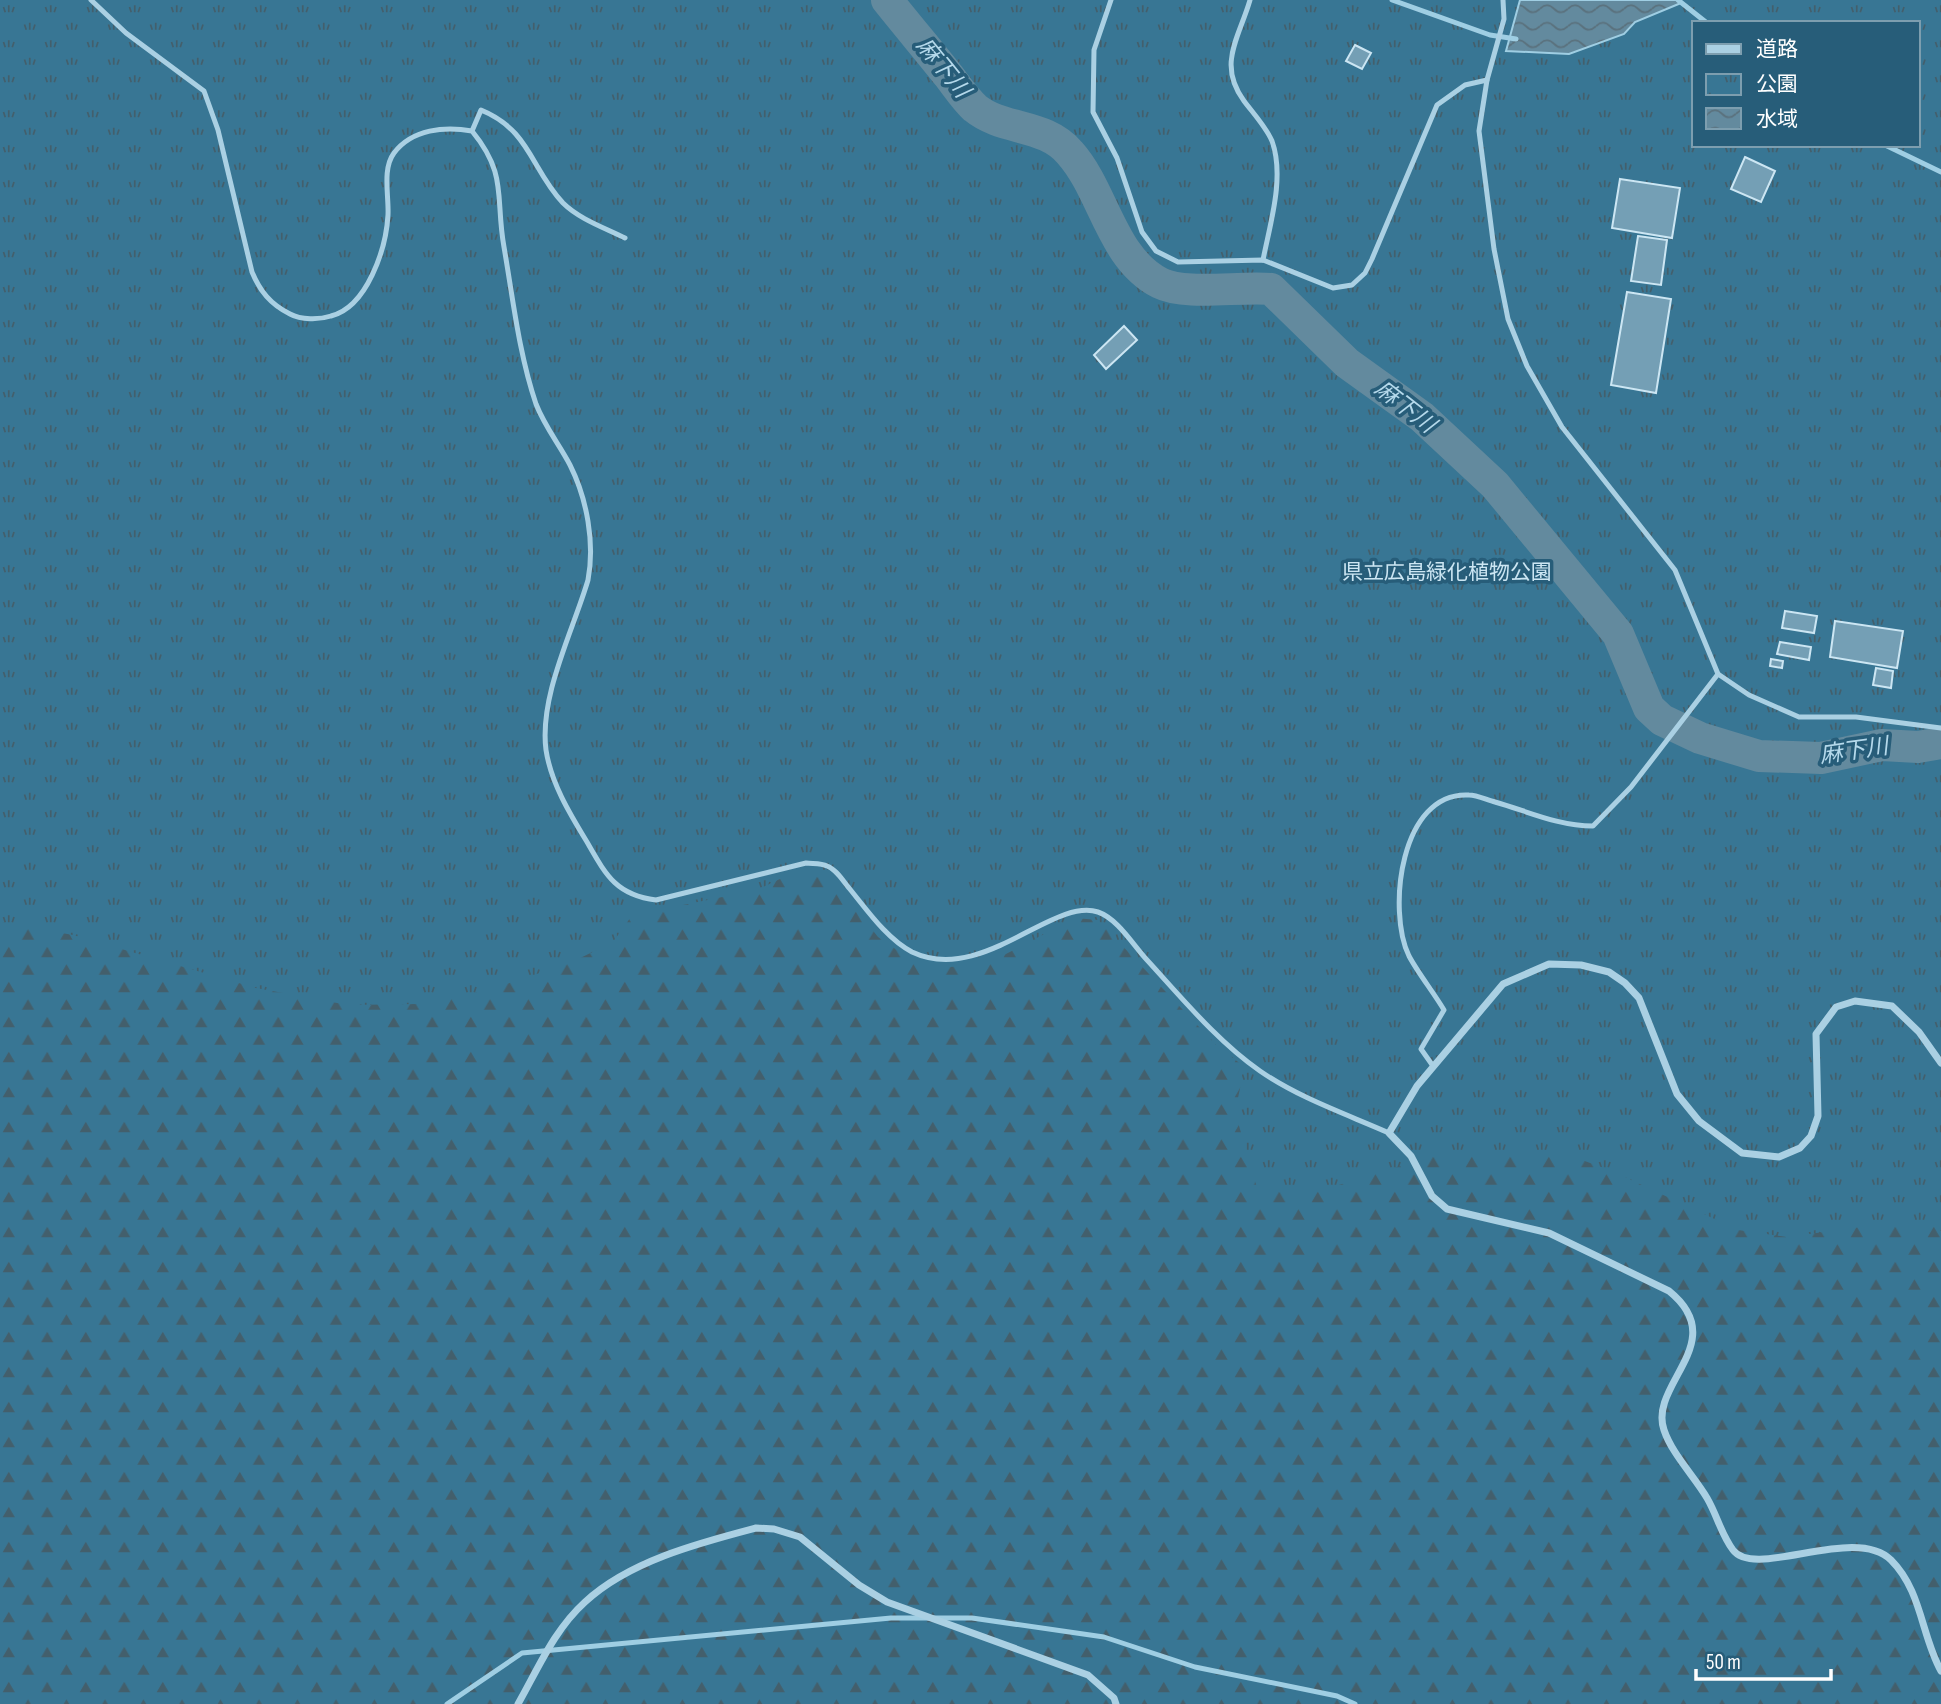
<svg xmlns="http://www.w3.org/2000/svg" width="1941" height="1704" font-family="'Sofia Sans Condensed','Noto Sans JP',sans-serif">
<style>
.forest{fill:url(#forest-firs)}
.park{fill:url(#park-tufts);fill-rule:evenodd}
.water{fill:url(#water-waves);stroke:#9fcee3;stroke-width:2}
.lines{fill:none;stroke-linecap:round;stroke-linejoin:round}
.stream{stroke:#9fcee3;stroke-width:5}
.river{stroke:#638a9e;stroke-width:32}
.building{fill:#749fb5;stroke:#cce6f3;stroke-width:2}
.lane{stroke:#aad0e3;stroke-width:5}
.street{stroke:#aad0e3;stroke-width:7}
.labels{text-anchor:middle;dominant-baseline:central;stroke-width:7;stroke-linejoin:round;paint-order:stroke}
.park-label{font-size:21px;fill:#cce6f3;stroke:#275d79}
.water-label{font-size:23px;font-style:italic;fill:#b5d9eb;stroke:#275d79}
</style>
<defs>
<pattern id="forest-firs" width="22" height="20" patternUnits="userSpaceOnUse" patternTransform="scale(1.75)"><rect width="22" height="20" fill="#387694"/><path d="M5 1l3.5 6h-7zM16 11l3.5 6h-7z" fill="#435f6c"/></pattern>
<pattern id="park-tufts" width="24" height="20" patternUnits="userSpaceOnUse" patternTransform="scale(1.75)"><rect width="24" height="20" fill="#387694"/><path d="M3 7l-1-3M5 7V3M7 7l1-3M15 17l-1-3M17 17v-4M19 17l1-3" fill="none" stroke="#435f6c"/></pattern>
<pattern id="water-waves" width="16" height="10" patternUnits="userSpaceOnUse" patternTransform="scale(1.75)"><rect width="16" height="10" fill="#638a9e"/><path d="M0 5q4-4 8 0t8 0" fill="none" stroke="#5a717d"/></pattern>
</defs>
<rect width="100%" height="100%" fill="#275d79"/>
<!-- forest -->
<path class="forest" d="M 0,0 L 1941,708 L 1941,1704 L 0,1704 Z"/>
<!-- park -->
<path class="park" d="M 0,0 L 1941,0 L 1941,1231 L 1930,1223 L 1897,1222 L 1787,1237 L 1738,1230 L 1612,1171 L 1571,1156 L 1518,1152 L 1446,1152 L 1329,1188 L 1297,1192 L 1258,1191 L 1235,1112 L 1242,1079 L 1242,1065 L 1216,1045 L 1098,920 L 1075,918 L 1004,955 L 974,965 L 938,968 L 907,957 L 878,937 L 835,883 L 820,875 L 797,874 L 782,878 L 757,890 L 673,907 L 638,907 L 613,942 L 570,963 L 488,990 L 420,1004 L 348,1005 L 256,988 L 73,935 L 0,922 ZM 1694,23 L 1918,23 L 1918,145 L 1694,145 Z"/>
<!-- water -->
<path class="water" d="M 1520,0 L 1681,0 L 1681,3 L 1635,22 L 1624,34 L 1569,54 L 1506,51 Z"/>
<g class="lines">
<!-- stream -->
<g class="stream">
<path d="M 1392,0 L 1490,35 L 1516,39"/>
<path d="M 1678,0 L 1707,23"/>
<path d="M 1885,145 L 1941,172"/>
<path d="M 447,1704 L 522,1653 L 891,1618 L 972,1618 L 1104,1637 L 1195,1667 L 1337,1696 L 1355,1704"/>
</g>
<!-- river -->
<path class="river" d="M 887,0 C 907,25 928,50 948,75 C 956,85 965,99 975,108 C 1003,131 1045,123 1070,153 C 1104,191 1111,258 1160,283 C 1186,296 1239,286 1271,289 L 1347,363 L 1422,417 L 1495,485 L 1618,634 L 1649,708 L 1662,720 L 1700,738 L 1759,756 L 1821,758 L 1882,745 L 1918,747 L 1941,743"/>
</g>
<!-- building -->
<g class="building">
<path d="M 1355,45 L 1371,53 L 1362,69 L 1346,61 Z"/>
<path d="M 1745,157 L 1775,171 L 1761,202 L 1731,189 Z"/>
<path d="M 1620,179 L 1680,188 L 1672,238 L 1612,228 Z"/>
<path d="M 1638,236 L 1667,240 L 1661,285 L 1631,281 Z"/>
<path d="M 1627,292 L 1671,299 L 1656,393 L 1611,385 Z"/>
<path d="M 1124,326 L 1137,340 L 1106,369 L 1094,355 Z"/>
<path d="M 1785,611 L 1817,616 L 1814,633 L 1782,628 Z"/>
<path d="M 1835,621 L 1903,631 L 1897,668 L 1830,657 Z"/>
<path d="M 1780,642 L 1811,647 L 1809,660 L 1777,654 Z"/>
<path d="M 1771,659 L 1783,661 L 1782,668 L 1770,666 Z"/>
<path d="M 1876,668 L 1893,671 L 1891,688 L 1873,685 Z"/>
</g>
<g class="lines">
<!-- lane -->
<g class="lane">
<path d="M 91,0 L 126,33 L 204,91 L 218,130 L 252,272 C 260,291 270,304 290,314 C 301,320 319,320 331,316 C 367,307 386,249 388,215 C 389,196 382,169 394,153 C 412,129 445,126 472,131 C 508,175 495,197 504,247 C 513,299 519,354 536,404 C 545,427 559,444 570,465 C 587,499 595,543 588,580 C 573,631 539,696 546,750 C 551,783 570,814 587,842 C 606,875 616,895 656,900 L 806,863 C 812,864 821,863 827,866 C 836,869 843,881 849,888 C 867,910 887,939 912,952 C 982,985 1052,897 1098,912 C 1118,919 1133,945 1147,960 C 1181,997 1218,1042 1260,1071 C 1299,1098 1346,1114 1389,1133"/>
<path d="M 1111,0 L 1094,50 L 1093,112 L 1117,158 L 1142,232 L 1156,251 L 1178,262 L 1263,260 L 1333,288 L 1352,285 L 1365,273 L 1372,259 L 1437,105 L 1465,85 L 1487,80"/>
<path d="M 1250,0 C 1239,38 1217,64 1244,101 C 1253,113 1266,127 1272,141 C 1285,177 1270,224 1263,260"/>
<path d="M 1503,0 L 1504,19 L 1487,80 L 1479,131 L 1494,249 L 1508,319 L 1527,366 L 1562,427 L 1675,570 L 1718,674 L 1749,695 L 1799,717 L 1856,717 L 1941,728"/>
<path d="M 472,131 L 481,110 C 530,130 531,169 563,203 C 579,219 605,228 625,238"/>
<path d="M 1433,1066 L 1421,1049 L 1444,1010 C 1434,993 1418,973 1409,956 C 1387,911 1400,791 1469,795 C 1477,795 1487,800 1495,802 C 1527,811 1558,826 1593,826 L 1631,787 L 1718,674"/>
</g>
<!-- street -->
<g class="street">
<path d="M 1941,1063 L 1919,1032 L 1892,1006 L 1855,1001 L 1836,1007 L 1816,1034 L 1818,1116 L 1811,1136 L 1800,1148 L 1779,1157 L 1742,1153 L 1699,1121 L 1677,1094 L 1639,998 L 1625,983 L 1609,972 L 1581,965 L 1549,964 L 1503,984 L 1417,1086 L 1389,1133 L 1411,1156 L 1432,1196 L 1447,1209 L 1549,1233 L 1669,1291 C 1732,1342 1648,1384 1664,1430 C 1672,1454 1694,1476 1707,1498 C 1717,1515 1721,1534 1733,1550 C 1755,1580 1855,1524 1891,1560 C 1922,1591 1921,1635 1941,1671"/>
<path d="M 518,1704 C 538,1669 554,1630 585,1602 C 629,1561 699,1543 756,1528 L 774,1529 L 800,1537 L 859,1585 L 887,1602 L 1088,1675 L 1114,1698 L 1116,1704"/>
</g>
</g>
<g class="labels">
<!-- park labels -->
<g class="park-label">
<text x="1447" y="572">県立広島緑化植物公園</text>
</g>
<!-- water labels -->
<g class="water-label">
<text transform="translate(943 68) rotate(51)">麻下川</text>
<text transform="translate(1405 407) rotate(38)">麻下川</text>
<text transform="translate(1854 751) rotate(-8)">麻下川</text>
</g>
</g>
<!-- legend -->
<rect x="1692" y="21" width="228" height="126" fill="#275d79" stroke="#7d9eaf" stroke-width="2"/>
<rect x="1706" y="44" width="35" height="10" fill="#aad0e3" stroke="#7d9eaf" stroke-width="2"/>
<text x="1756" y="56" font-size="21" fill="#ffffff">道路</text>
<rect x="1706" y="74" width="35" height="21" fill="url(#park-tufts)" stroke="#7d9eaf" stroke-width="2"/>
<text x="1756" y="91" font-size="21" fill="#ffffff">公園</text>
<rect x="1706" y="108" width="35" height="21" fill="url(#water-waves)" stroke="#7d9eaf" stroke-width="2"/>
<text x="1756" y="126" font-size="21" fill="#ffffff">水域</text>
<!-- scale -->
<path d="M1696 1669v10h135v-10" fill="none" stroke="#ffffff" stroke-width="3.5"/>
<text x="1706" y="1669" font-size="21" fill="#ffffff" stroke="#275d79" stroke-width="5" paint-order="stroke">50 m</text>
</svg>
